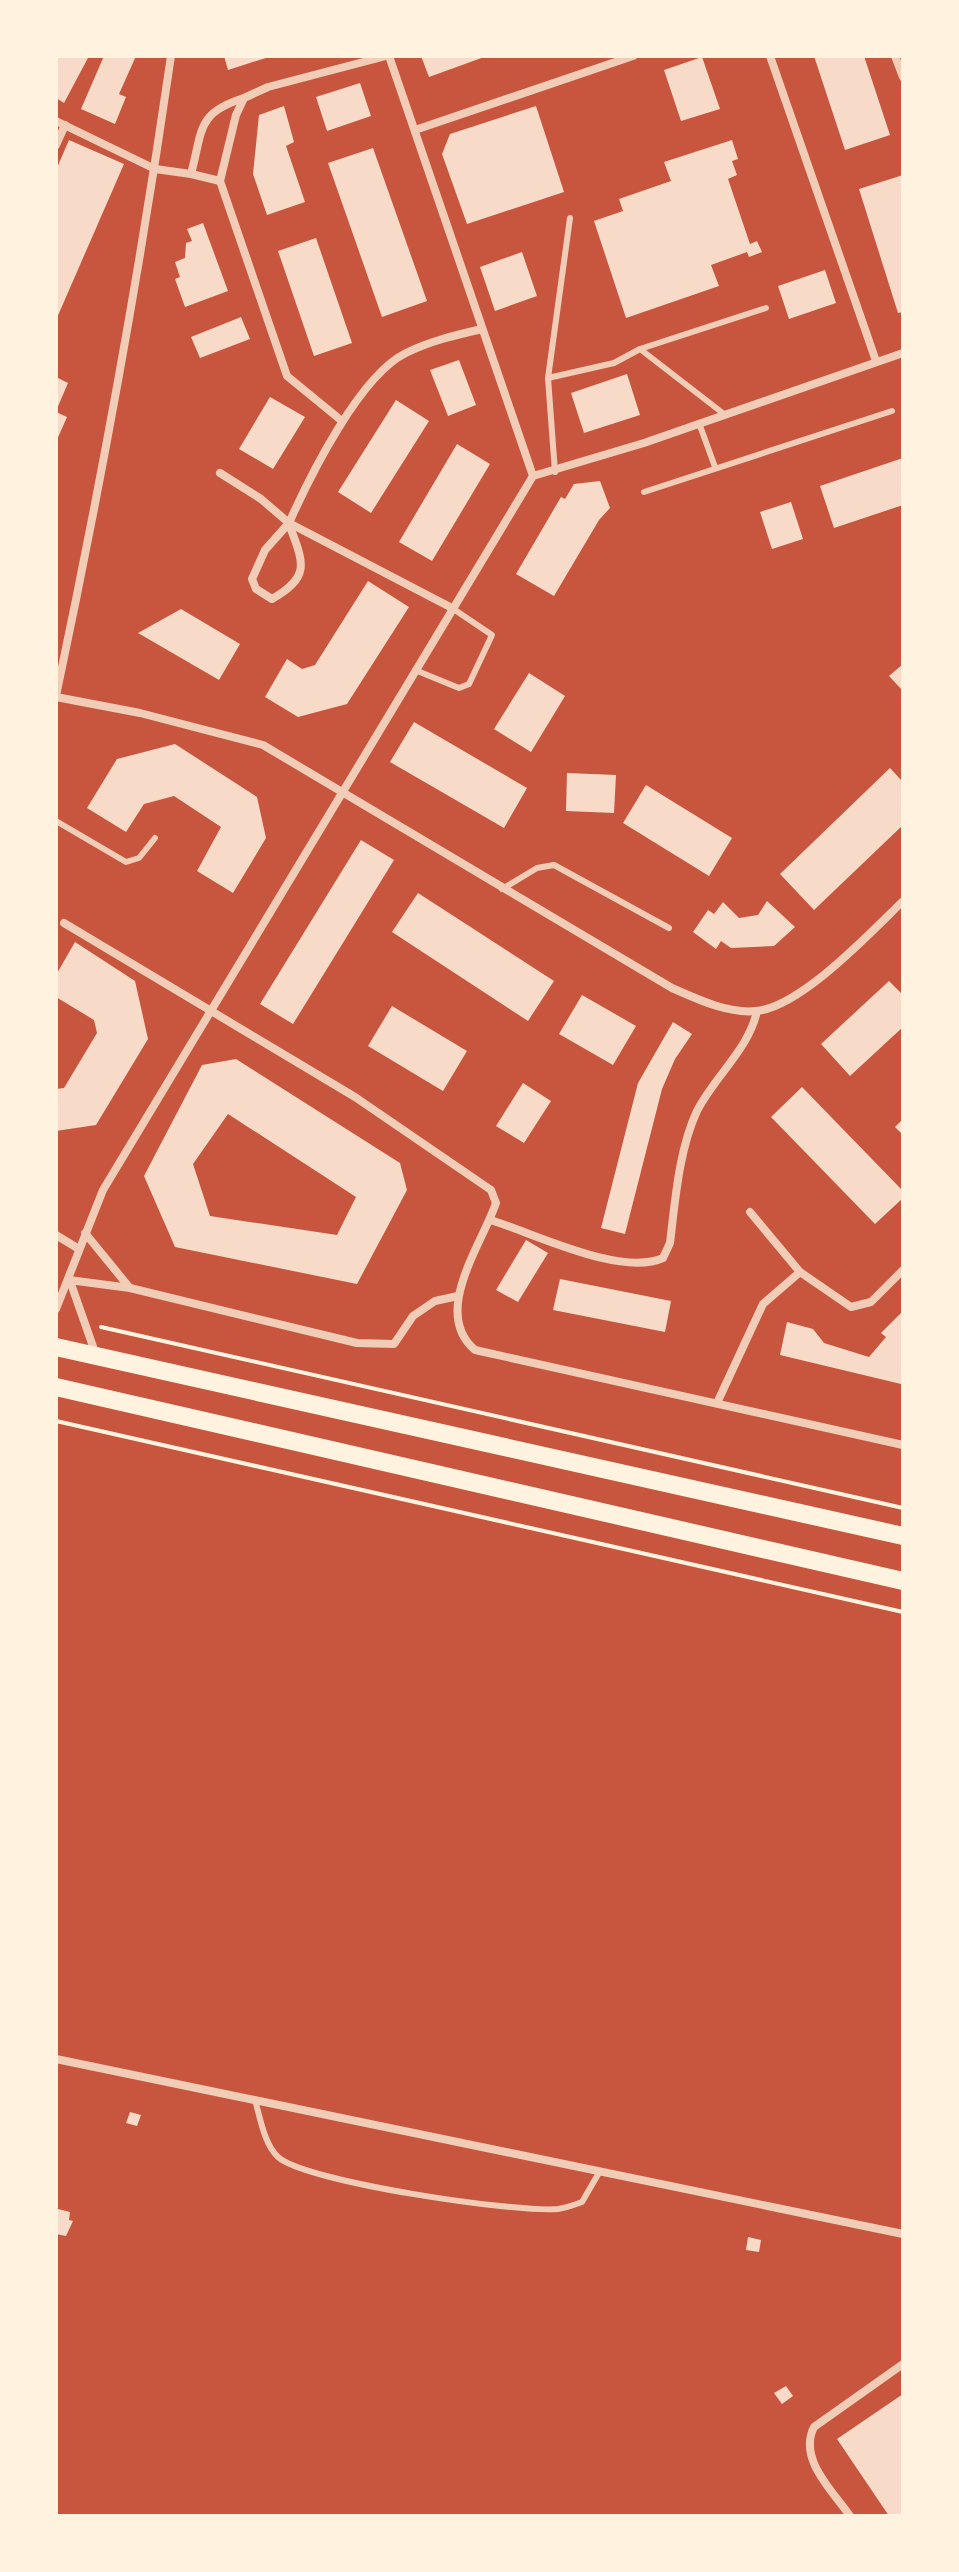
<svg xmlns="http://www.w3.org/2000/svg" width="959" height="2572" font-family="'DM Sans',sans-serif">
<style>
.building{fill:#f7dbc8;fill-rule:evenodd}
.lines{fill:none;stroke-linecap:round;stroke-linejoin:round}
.path{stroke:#fff3e0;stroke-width:4}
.service{stroke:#f1ccb7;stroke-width:6}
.minor{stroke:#f1ccb7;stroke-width:8}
.trunk{stroke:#fff3e0;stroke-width:18}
</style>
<rect width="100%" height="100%" fill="#c8553d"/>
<!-- building -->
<g class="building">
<path d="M 56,56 L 89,56 L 64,103 L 56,98 Z"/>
<path d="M 104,56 L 136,56 L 119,94 L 126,97 L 115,124 L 81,109 Z"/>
<path d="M 224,56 L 269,56 L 269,57 L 228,70 Z"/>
<path d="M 421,56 L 487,56 L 429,77 Z"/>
<path d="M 814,56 L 864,56 L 890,135 L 845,150 Z"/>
<path d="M 702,57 L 720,109 L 681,121 L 664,70 Z"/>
<path d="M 360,83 L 371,116 L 327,131 L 316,97 Z"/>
<path d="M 284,106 L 294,142 L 286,146 L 305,202 L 267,215 L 253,174 L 259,115 Z"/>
<path d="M 536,106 L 564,192 L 467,224 L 442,154 L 450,134 Z"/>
<path d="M 69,140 L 124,164 L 56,320 L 56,170 Z"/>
<path d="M 732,140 L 738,159 L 732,161 L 737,175 L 728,179 L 750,244 L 757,241 L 762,252 L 749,257 L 747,252 L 711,265 L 719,286 L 626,318 L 594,221 L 623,211 L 619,199 L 671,181 L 664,162 Z"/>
<path d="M 373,148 L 427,301 L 382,317 L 328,163 Z"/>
<path d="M 903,175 L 903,312 L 898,313 L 859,189 Z"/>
<path d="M 203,223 L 228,291 L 185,307 L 175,279 L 180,277 L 175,262 L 185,258 L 186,243 L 192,241 L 187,229 Z"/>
<path d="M 316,238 L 352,343 L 314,356 L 278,251 Z"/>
<path d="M 522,252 L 537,296 L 495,311 L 480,267 Z"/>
<path d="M 825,270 L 836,303 L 789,319 L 778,286 Z"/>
<path d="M 241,317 L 250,339 L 200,358 L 191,337 Z"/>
<path d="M 459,360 L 476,405 L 448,416 L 430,370 Z"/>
<path d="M 627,374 L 640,415 L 584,433 L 571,393 Z"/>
<path d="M 56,377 L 68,383 L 56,411 Z"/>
<path d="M 270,397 L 305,417 L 273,469 L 239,449 Z"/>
<path d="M 396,400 L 429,421 L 371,513 L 338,492 Z"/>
<path d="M 56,412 L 67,417 L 56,442 Z"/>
<path d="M 457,444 L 490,464 L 432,561 L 399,542 Z"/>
<path d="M 903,458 L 903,505 L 834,528 L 820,486 Z"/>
<path d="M 600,481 L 610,508 L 599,520 L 554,596 L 516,574 L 561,497 L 565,499 L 574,484 Z"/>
<path d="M 791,502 L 803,539 L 772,549 L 760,512 Z"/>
<path d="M 368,581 L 409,607 L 347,704 L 298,717 L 265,697 L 287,659 L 302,669 L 315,665 Z"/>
<path d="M 181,609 L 240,644 L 219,680 L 138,633 Z"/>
<path d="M 903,664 L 903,691 L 889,676 Z"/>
<path d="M 529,673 L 565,696 L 531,752 L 494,729 Z"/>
<path d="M 414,722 L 527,788 L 504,828 L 390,762 Z"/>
<path d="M 175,744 L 257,797 L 266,838 L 233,893 L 197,871 L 221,827 L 174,796 L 144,804 L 126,832 L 87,808 L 117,759 Z"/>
<path d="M 890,768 L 903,782 L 903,825 L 814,910 L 780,874 Z"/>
<path d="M 567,773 L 616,775 L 614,813 L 566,811 Z"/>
<path d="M 646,785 L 732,838 L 709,876 L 623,823 Z"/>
<path d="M 361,840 L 394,860 L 293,1024 L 260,1004 Z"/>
<path d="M 418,893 L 554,981 L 528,1021 L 392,932 Z"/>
<path d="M 767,901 L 795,927 L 774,946 L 731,948 L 721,941 L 716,949 L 693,932 L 708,910 L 714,914 L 723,902 L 739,918 L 758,915 Z"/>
<path d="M 75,942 L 135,981 L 148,1039 L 96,1125 L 56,1131 L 56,1089 L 64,1088 L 97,1033 L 94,1020 L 56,997 L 56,975 Z"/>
<path d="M 889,981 L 903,995 L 903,1027 L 850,1076 L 821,1044 Z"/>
<path d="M 582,995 L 636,1026 L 613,1065 L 559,1034 Z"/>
<path d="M 392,1006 L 467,1051 L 443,1091 L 368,1046 Z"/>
<path d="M 673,1022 L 692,1034 L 675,1059 L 662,1089 L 625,1234 L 601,1228 L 638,1083 Z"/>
<path d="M 236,1059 L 400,1163 L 407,1190 L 357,1284 L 175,1247 L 144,1176 L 202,1065 ZM 228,1114 L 356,1197 L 337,1235 L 210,1216 L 193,1164 Z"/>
<path d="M 523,1083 L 551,1101 L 524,1143 L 496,1126 Z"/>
<path d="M 802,1087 L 903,1191 L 903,1198 L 875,1224 L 771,1117 Z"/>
<path d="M 903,1119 L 903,1135 L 895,1127 Z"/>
<path d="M 526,1240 L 548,1253 L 518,1302 L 496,1290 Z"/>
<path d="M 560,1279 L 671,1301 L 665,1332 L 553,1310 Z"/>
<path d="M 903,1311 L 901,1384 L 780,1355 L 787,1322 L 813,1329 L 824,1343 L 869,1357 L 886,1337 L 881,1333 Z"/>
<path d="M 130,2112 L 141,2115 L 137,2126 L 126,2123 Z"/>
<path d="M 58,2209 L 70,2212 L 69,2220 L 73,2221 L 66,2236 L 56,2234 Z"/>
<path d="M 748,2237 L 761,2240 L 759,2252 L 746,2250 Z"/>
<path d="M 786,2386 L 793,2396 L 782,2404 L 774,2393 Z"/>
<path d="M 903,2394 L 903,2516 L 889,2516 L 837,2439 Z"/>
</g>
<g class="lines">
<!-- path -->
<g class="path">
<path d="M 101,1327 L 903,1508"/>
<path d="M 56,1421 L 903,1612"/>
</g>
<!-- service -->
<g class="service">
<path d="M 640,349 L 766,308"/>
<path d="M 548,378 L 614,363 L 640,349 L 724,414"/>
<path d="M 699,423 L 715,467"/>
<path d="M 555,472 L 548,378 L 570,218"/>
<path d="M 644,492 L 892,411"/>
<path d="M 415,670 L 459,688 L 469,684 L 492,635 L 452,608"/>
<path d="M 56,821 L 126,862 L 139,858 L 155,838"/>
<path d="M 502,889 L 537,868 L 554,865 L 669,928"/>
<path d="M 255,2100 C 260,2117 264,2144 278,2157 C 305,2182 516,2213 558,2209 C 566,2208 574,2205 582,2202 L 600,2171"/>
</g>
<!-- minor -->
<g class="minor">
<path d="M 389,56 L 533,476"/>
<path d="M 770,56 L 876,361"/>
<path d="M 895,56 L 903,77"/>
<path d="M 56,121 L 155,169 L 191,174 C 203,130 196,113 244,98"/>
<path d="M 415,130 L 633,56"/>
<path d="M 56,145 L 65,125"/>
<path d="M 191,174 L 220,181"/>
<path d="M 342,421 L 287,376 L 220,181 L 236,115 L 244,98 L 268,87 L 386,56"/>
<path d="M 220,473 L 261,499 L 289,523 L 265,550 L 252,579 L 256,589 L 272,599 C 312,576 303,562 289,524"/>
<path d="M 452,608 L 289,523 C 310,476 360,375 406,353 C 430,341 456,335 482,329"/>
<path d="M 56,696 C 101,484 140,270 171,56"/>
<path d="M 56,697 L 140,713 L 263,745 L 672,988 C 697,999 728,1014 756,1011 C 801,1007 871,932 903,901"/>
<path d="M 64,923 L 355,1097 L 491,1190 L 496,1203 C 482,1244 431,1313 475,1350 L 903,1445"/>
<path d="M 750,1212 L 800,1272 L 851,1307 L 871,1302 L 903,1270"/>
<path d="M 490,1220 C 534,1233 620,1277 663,1258 L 670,1243 C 675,1202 679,1149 697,1111 C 714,1077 749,1049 757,1011"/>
<path d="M 85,1233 L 129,1287"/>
<path d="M 56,1235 L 79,1249"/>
<path d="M 69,1280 L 130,1288 L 357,1343 L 394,1344 L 413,1316 L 435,1301 L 458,1296"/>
<path d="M 70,1281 L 96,1355"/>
<path d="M 56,1309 L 103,1190 L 533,476 L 644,443 L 903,353"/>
<path d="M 717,1403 L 763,1304 L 800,1272"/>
<path d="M 56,2059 L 903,2234"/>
<path d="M 850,2516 C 832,2490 798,2459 814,2427 L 903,2364"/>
</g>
<!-- trunk -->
<g class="trunk">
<path d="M 56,1347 L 903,1536"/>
<path d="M 56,1387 L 903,1581"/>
</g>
</g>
<!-- border -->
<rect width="959" height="2572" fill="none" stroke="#fff3e0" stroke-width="116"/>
</svg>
